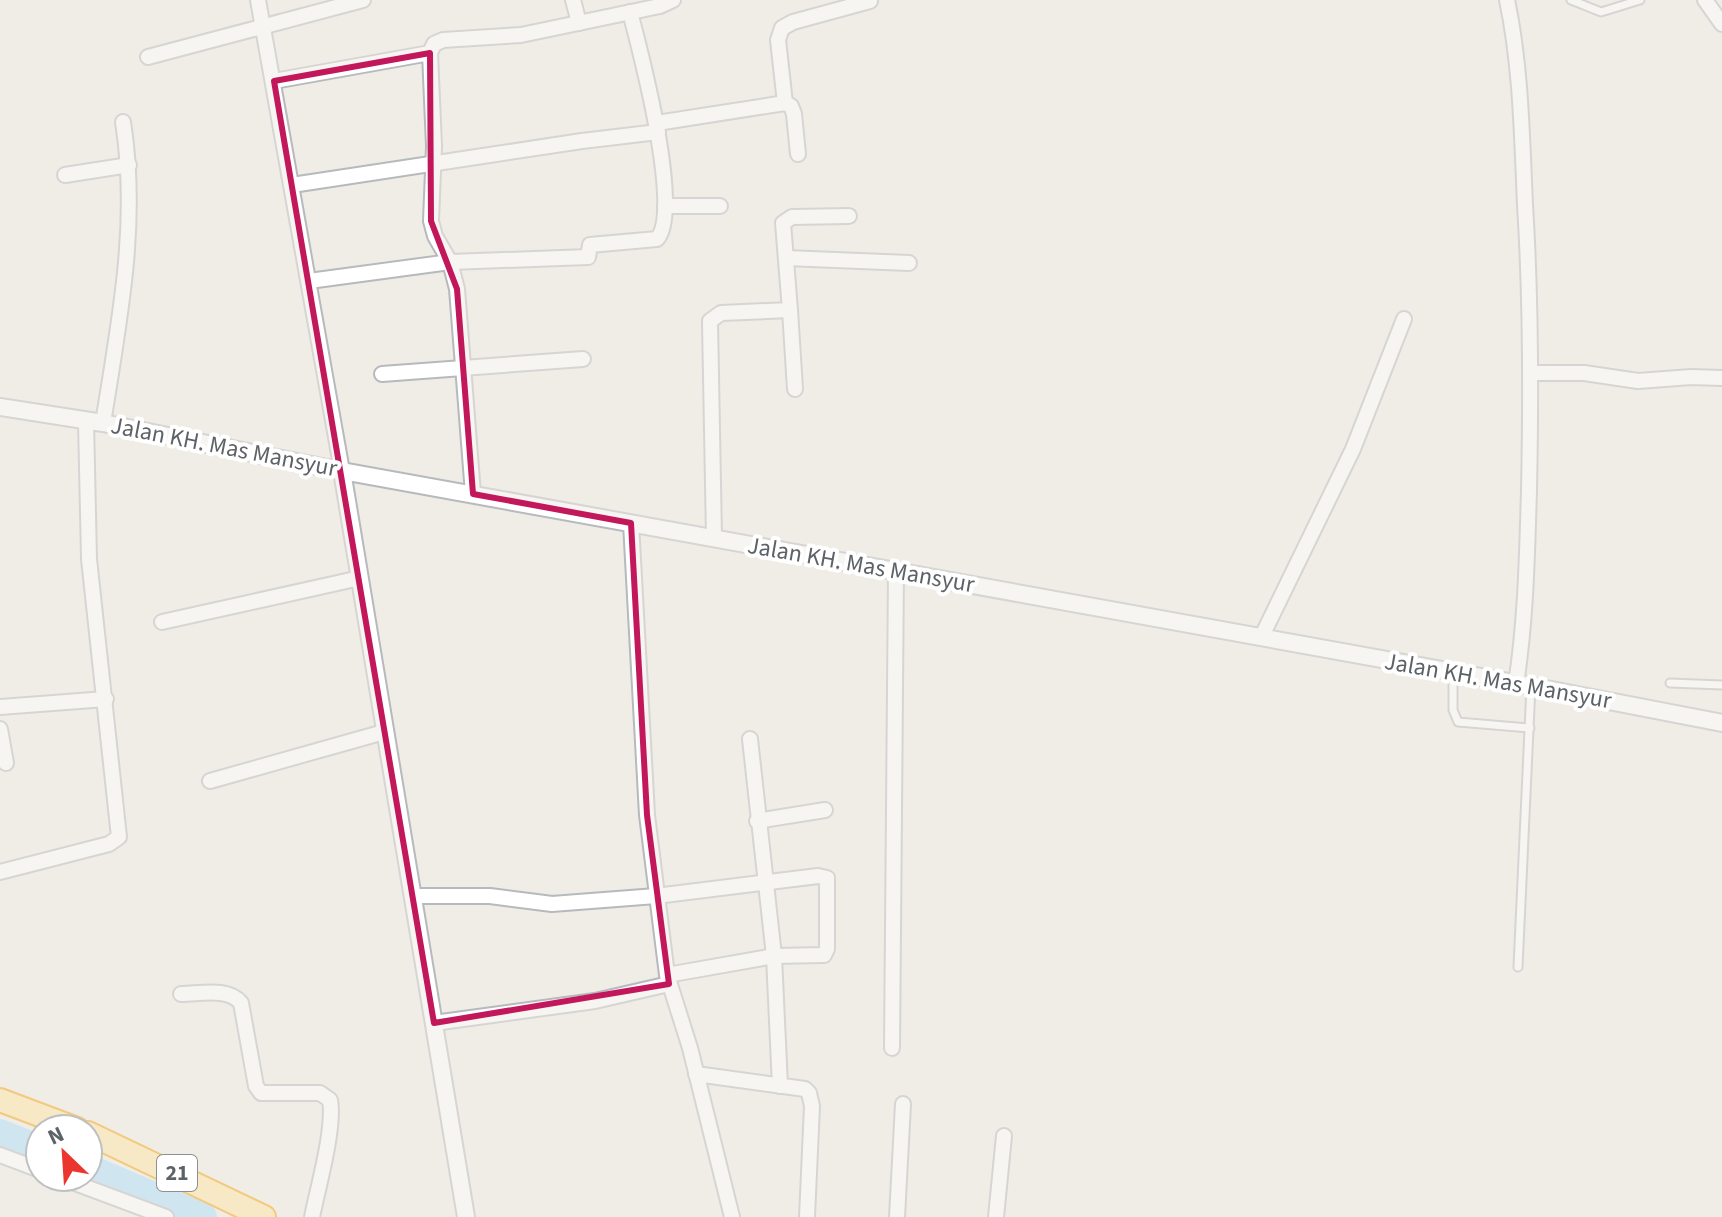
<svg xmlns="http://www.w3.org/2000/svg" width="1722" height="1217" font-family="'Source Sans 3',sans-serif">
<style>
.lines{fill:none;stroke-linecap:round;stroke-linejoin:round}
.river{stroke:#a7ddff;stroke-width:28}
.service-casing{stroke:#b6b9bd;stroke-width:11}
.minor-casing{stroke:#b6b9bd;stroke-width:18}
.tertiary-casing{stroke:#b6b9bd;stroke-width:20}
.trunk-casing{stroke:#f69d00;stroke-width:26}
.service{stroke:#fff;stroke-width:7}
.minor{stroke:#fff;stroke-width:14}
.tertiary{stroke:#fff;stroke-width:16}
.trunk{stroke:#fee59e;stroke-width:22}
.marked{fill:none;stroke:#c2185b;stroke-width:6;stroke-linejoin:round}
.labels{text-anchor:middle;dominant-baseline:central;stroke-width:8;stroke-linejoin:round;paint-order:stroke}
.shield{fill:#fff;stroke:#8e9194;stroke-width:2}
.shield-label{font-size:22px;font-weight:bold;fill:#5d6266}
.street-label{font-size:24px;fill:#5d6266;stroke:#fff}
</style>
<rect width="100%" height="100%" fill="#f0ede6"/>
<g class="lines">
<!-- river -->
<g class="river">
<path d="M 0,1133 L 40,1149"/>
<path d="M 88,1168 L 203,1217"/>
</g>
<defs>
<g id="service">
<path d="M 1571,0 L 1601,12 L 1640,0"/>
<path d="M 1453,673 L 1453,710 L 1458,722 L 1530,728"/>
<path d="M 1670,683 L 1722,685"/>
<path d="M 1518,967 L 1531,686"/>
</g>
<g id="minor">
<path d="M 258,0 L 342,471"/>
<path d="M 573,0 L 579,23"/>
<path d="M 1507,0 C 1521,66 1522,138 1525,205 C 1531,300 1531,395 1529,490 C 1527,555 1526,619 1516,684"/>
<path d="M 1705,0 L 1722,24"/>
<path d="M 148,57 L 363,0"/>
<path d="M 274,81 L 430,53"/>
<path d="M 785,103 L 778,40 L 782,28 L 793,22 L 870,1"/>
<path d="M 657,123 L 785,103 L 791,106 L 794,114 L 798,154"/>
<path d="M 65,175 L 129,165"/>
<path d="M 292,185 L 582,141 L 658,132"/>
<path d="M 665,206 L 720,206"/>
<path d="M 786,258 L 909,263"/>
<path d="M 309,281 L 450,262 L 588,257 L 590,245 L 657,239 C 683,212 640,50 630,12"/>
<path d="M 790,310 L 795,389"/>
<path d="M 1532,373 L 1584,373 L 1638,381 L 1691,377 L 1722,378"/>
<path d="M 382,374 L 583,359"/>
<path d="M 103,423 C 119,322 139,224 123,122"/>
<path d="M 473,494 L 457,289 L 450,262 L 435,236 L 431,221 L 434,146 L 430,53 L 434,44 L 443,40 L 521,35 L 660,6 L 673,0"/>
<path d="M 631,523 L 647,815 L 667,975 L 690,1048 L 732,1217"/>
<path d="M 714,538 L 710,321 L 721,313 L 790,310 L 783,223 L 792,217 L 849,216"/>
<path d="M 162,622 L 360,578"/>
<path d="M 1261,638 L 1353,449 L 1404,319"/>
<path d="M 0,707 L 106,699"/>
<path d="M 0,729 L 6,763"/>
<path d="M 750,739 L 774,956 L 780,1086"/>
<path d="M 210,781 L 384,732"/>
<path d="M 757,821 L 825,810"/>
<path d="M 0,872 L 109,844 L 119,837 L 89,559 L 86,421"/>
<path d="M 412,896 L 490,896 L 552,904 L 656,896 L 818,876 L 827,878 L 827,949 L 824,955 L 774,956 L 667,975"/>
<path d="M 181,994 C 200,994 228,987 241,1003 L 256,1086 L 261,1093 L 320,1093 L 330,1100 C 335,1128 318,1187 312,1217"/>
<path d="M 434,1023 L 595,1001 L 669,984"/>
<path d="M 892,1048 L 896,571"/>
<path d="M 696,1074 L 805,1089 L 809,1093 L 812,1106 L 807,1217"/>
<path d="M 0,1155 L 40,1170"/>
<path d="M 59,1177 L 166,1217"/>
<path d="M 897,1217 L 903,1104"/>
<path d="M 996,1217 L 1004,1136"/>
</g>
<g id="tertiary">
<path d="M 0,407 L 103,423 L 342,471 L 1531,686 L 1722,723"/>
<path d="M 342,471 L 466,1217"/>
</g>
<g id="trunk">
<path d="M 0,1100 L 77,1129"/>
<path d="M 88,1133 L 264,1217"/>
</g>
</defs>
<!-- service casing -->
<use href="#service" class="service-casing"/>
<!-- minor casing -->
<use href="#minor" class="minor-casing"/>
<!-- tertiary casing -->
<use href="#tertiary" class="tertiary-casing"/>
<!-- trunk casing -->
<use href="#trunk" class="trunk-casing"/>
<!-- service -->
<use href="#service" class="service"/>
<!-- minor -->
<use href="#minor" class="minor"/>
<!-- tertiary -->
<use href="#tertiary" class="tertiary"/>
<!-- trunk -->
<use href="#trunk" class="trunk"/>
</g>
<!-- marked area -->
<path d="M0 0H1722V1217H0ZM 430,53 L 431,221 L 457,289 L 473,494 L 631,523 L 647,815 L 669,984 L 434,1023 L 274,81 Z" fill="#f0ede6" fill-opacity=".55" fill-rule="evenodd"/>
<path class="marked" d="M 430,53 L 431,221 L 457,289 L 473,494 L 631,523 L 647,815 L 669,984 L 434,1023 L 274,81 Z"/>
<g class="labels">
<!-- shield labels -->
<rect class="shield" x="157" y="1155" width="40" height="36" rx="6"/>
<g class="shield-label">
<text x="177" y="1173">21</text>
</g>
<!-- street labels -->
<g class="street-label">
<text transform="translate(224 447) rotate(11)">Jalan KH. Mas Mansyur</text>
<text transform="translate(861 565) rotate(10)">Jalan KH. Mas Mansyur</text>
<text transform="translate(1498 681) rotate(10)">Jalan KH. Mas Mansyur</text>
</g>
</g>
<!-- north arrow -->
<g transform="translate(64 1153) rotate(335)"><circle r="38" fill="#ffffff" stroke="#bec0c2" stroke-width="2"/>
<path d="M0-6L14 30L0 20L-14 30Z" fill="#eb3630"/>
<text y="-12" font-size="22" font-weight="bold" text-anchor="middle" fill="#5d6266">N</text>
</g>
</svg>
